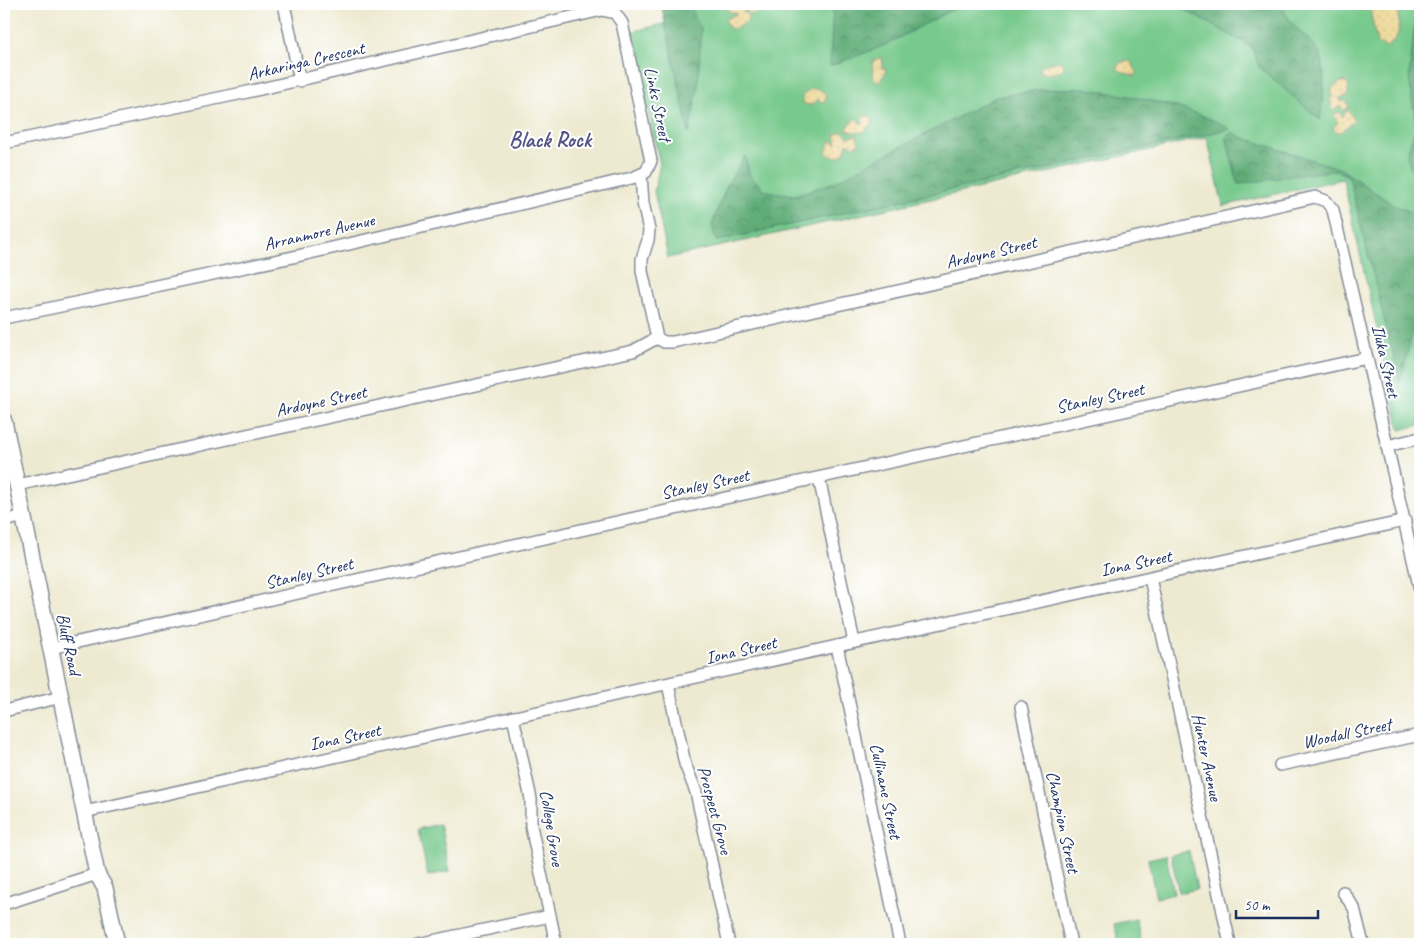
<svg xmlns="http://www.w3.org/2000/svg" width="1424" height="948" font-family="Caveat,sans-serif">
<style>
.green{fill:#77c98c;stroke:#497c75}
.forest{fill:url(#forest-crowns);stroke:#3e6e6b}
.sand{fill:url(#sand-dots);stroke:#84847e}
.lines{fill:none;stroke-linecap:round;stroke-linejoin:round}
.minor-casing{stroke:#848c98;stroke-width:14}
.secondary-casing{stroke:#848c98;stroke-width:18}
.minor{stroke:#fff;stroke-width:11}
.secondary{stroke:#fff;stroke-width:15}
.labels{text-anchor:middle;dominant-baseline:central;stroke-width:4;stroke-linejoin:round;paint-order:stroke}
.street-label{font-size:18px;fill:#1b2f5e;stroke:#fff}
.district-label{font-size:22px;font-weight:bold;fill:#545586;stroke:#fff}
</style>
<defs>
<pattern id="forest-crowns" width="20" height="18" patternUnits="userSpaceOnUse" patternTransform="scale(1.25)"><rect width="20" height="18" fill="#61ad78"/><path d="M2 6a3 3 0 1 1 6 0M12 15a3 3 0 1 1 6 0" fill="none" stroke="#4f8d66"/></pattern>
<pattern id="sand-dots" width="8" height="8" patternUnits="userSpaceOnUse" patternTransform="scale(1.25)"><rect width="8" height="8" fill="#eeda9e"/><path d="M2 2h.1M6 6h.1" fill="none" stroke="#ccbb8a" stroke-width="1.8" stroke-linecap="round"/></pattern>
</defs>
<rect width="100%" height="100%" fill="#fff"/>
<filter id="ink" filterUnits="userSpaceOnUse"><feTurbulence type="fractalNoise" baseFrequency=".02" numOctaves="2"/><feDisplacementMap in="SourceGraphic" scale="10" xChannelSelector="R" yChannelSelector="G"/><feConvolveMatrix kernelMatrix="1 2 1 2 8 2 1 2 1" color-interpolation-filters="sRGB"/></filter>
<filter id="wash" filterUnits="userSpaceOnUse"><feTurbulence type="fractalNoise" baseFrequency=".0096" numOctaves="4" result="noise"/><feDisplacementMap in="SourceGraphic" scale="20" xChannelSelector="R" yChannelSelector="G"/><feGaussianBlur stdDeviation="1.12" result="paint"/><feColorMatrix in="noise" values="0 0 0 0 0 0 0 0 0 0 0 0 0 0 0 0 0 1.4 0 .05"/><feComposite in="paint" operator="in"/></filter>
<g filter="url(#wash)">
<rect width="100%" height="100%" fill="#eeead1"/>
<!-- green -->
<g class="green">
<path d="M 664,4 L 1420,4 L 1420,425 L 1400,430 L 1343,179 L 1223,206 L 1207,137 L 668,258 L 654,191 L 660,164 L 630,32 L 667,23 Z"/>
<path d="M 440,824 L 450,871 L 428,876 L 418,829 Z"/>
<path d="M 1189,851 L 1197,889 L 1179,893 L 1171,855 Z"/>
<path d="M 1166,855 L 1174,894 L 1156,898 L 1148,859 Z"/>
<path d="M 1136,919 L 1142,944 L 1119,944 L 1114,924 Z"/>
</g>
<!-- forest -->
<g class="forest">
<path d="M 661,4 L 689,4 L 701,29 L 698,88 L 689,133 Z"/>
<path d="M 833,4 L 963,4 L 883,46 L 830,66 Z"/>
<path d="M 1174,4 L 1283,4 C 1287,28 1312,36 1321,57 C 1327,72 1322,104 1320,120 L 1259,67 L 1252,47 Z"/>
<path d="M 1420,11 L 1420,185 L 1415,181 L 1407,155 L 1416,126 L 1409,78 L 1415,25 Z"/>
<path d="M 1083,88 C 1129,96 1190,105 1230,129 L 716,241 L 712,224 L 727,185 L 745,156 L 750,176 L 766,191 L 795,195 L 832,183 L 996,97 L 1037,90 Z"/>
<path d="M 1232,132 L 1241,137 L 1341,169 L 1392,204 L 1420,216 L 1420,302 L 1400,383 L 1349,177 L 1336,170 L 1238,184 L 1226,137 Z"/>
</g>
<!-- sand -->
<g class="sand">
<path d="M 730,4 L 759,4 L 754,15 L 748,13 L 747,10 L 743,11 L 749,17 C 747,24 739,27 732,29 L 727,25 L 725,19 L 737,14 L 727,10 Z"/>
<path d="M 1369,4 L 1397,4 C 1398,20 1404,37 1386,47 L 1377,43 Z"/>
<path d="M 879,58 L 882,58 L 883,64 L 881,68 L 885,68 L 886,72 L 879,82 L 874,79 L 872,62 Z"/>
<path d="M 1060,61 L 1064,67 C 1060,74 1049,74 1042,73 L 1040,69 L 1043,65 Z"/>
<path d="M 1130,61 L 1137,72 L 1135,76 L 1118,70 L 1118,66 L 1121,62 Z"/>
<path d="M 1342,81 L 1346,82 L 1349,86 L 1347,96 L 1340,98 L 1340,101 L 1346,101 L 1349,106 L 1346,110 L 1343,110 L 1340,106 L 1335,110 L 1332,109 L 1330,98 L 1334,97 L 1331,93 L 1333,87 Z"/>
<path d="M 811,89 L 819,89 L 826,94 L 825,101 L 821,102 L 818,99 L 813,105 L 804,104 L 802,96 Z"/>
<path d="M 1346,111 L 1349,111 L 1354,120 L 1341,132 L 1336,132 L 1333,128 L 1338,122 L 1333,115 L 1340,112 L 1343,117 Z"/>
<path d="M 866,115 L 871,116 L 873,122 L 864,132 L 854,132 L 846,130 L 853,120 L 856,119 L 862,125 L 862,119 Z"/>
<path d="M 842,131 L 848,137 L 857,135 L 859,144 L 853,146 L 847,143 L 844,154 C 836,157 832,159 826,152 L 831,140 L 837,144 L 835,135 Z"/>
</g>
</g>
<g filter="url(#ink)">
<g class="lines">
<defs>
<g id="minor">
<path d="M 284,4 L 300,81"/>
<path d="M 4,143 L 243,93 L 602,10 L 615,13 L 622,23 L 651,161 L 646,172 L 632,178 L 293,257 L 4,318"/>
<path d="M 641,175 L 643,203 L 649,230 L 648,240 L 642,259 L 642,271 L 657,338"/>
<path d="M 657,338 L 664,342 L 673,342 L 1315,197 L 1326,201 L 1333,210 L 1420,590"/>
<path d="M 1387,446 L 1420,438"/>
<path d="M 819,478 L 854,642"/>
<path d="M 17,485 L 633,351 L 657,338"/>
<path d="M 4,521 L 24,516"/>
<path d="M 1150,578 L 1230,944"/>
<path d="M 837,646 L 900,944"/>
<path d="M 51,648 L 707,502 L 1367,358"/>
<path d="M 668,684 L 685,764 L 696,792 L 729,944"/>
<path d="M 1021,707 L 1071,944"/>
<path d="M 4,711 L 61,697"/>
<path d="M 513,717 L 531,799 L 531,826 L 556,944"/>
<path d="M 1280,765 L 1420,735"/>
<path d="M 84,812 L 1405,521"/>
<path d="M 1343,892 L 1354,908 L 1363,944"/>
<path d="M 4,904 L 97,874"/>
<path d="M 418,944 L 550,916"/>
</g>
<path id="secondary" d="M 4,421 L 97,874 L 105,888 L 117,944"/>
</defs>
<!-- minor casing -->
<use href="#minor" class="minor-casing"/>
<!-- secondary casing -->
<use href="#secondary" class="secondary-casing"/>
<!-- minor -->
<use href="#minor" class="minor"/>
<!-- secondary -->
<use href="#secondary" class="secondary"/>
</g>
</g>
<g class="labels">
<!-- street labels -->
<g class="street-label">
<text transform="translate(306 61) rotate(-13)">Arkaringa Crescent</text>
<text transform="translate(658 104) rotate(78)">Links Street</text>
<text transform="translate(319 232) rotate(-13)">Arranmore Avenue</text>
<text transform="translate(991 252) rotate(-13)">Ardoyne Street</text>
<text transform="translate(1386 361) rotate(77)">Iluka Street</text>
<text transform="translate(1100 398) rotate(-12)">Stanley Street</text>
<text transform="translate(321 401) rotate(-12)">Ardoyne Street</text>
<text transform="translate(705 484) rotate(-12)">Stanley Street</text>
<text transform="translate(1136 563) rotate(-12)">Iona Street</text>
<text transform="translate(309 573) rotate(-13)">Stanley Street</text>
<text transform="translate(69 644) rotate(78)">Bluff Road</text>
<text transform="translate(741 650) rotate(-13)">Iona Street</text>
<text transform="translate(1347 733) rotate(-12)">Woodall Street</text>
<text transform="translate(345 737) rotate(-12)">Iona Street</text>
<text transform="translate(1207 757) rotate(78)">Hunter Avenue</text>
<text transform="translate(886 791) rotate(78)">Cullinane Street</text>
<text transform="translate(715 810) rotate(75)">Prospect Grove</text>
<text transform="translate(1063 822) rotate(78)">Champion Street</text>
<text transform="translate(552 828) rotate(81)">College Grove</text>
</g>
<!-- district labels -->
<g class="district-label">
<text x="550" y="140">Black Rock</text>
</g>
</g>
<!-- margin -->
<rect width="1424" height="948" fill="none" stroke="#fff" stroke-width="20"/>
<!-- scale -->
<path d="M1236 910v8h82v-8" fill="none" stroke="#1b2f5e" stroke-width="2.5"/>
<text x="1244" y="910" font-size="15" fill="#1b2f5e" stroke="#ffffff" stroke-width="4" paint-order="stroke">50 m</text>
</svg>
